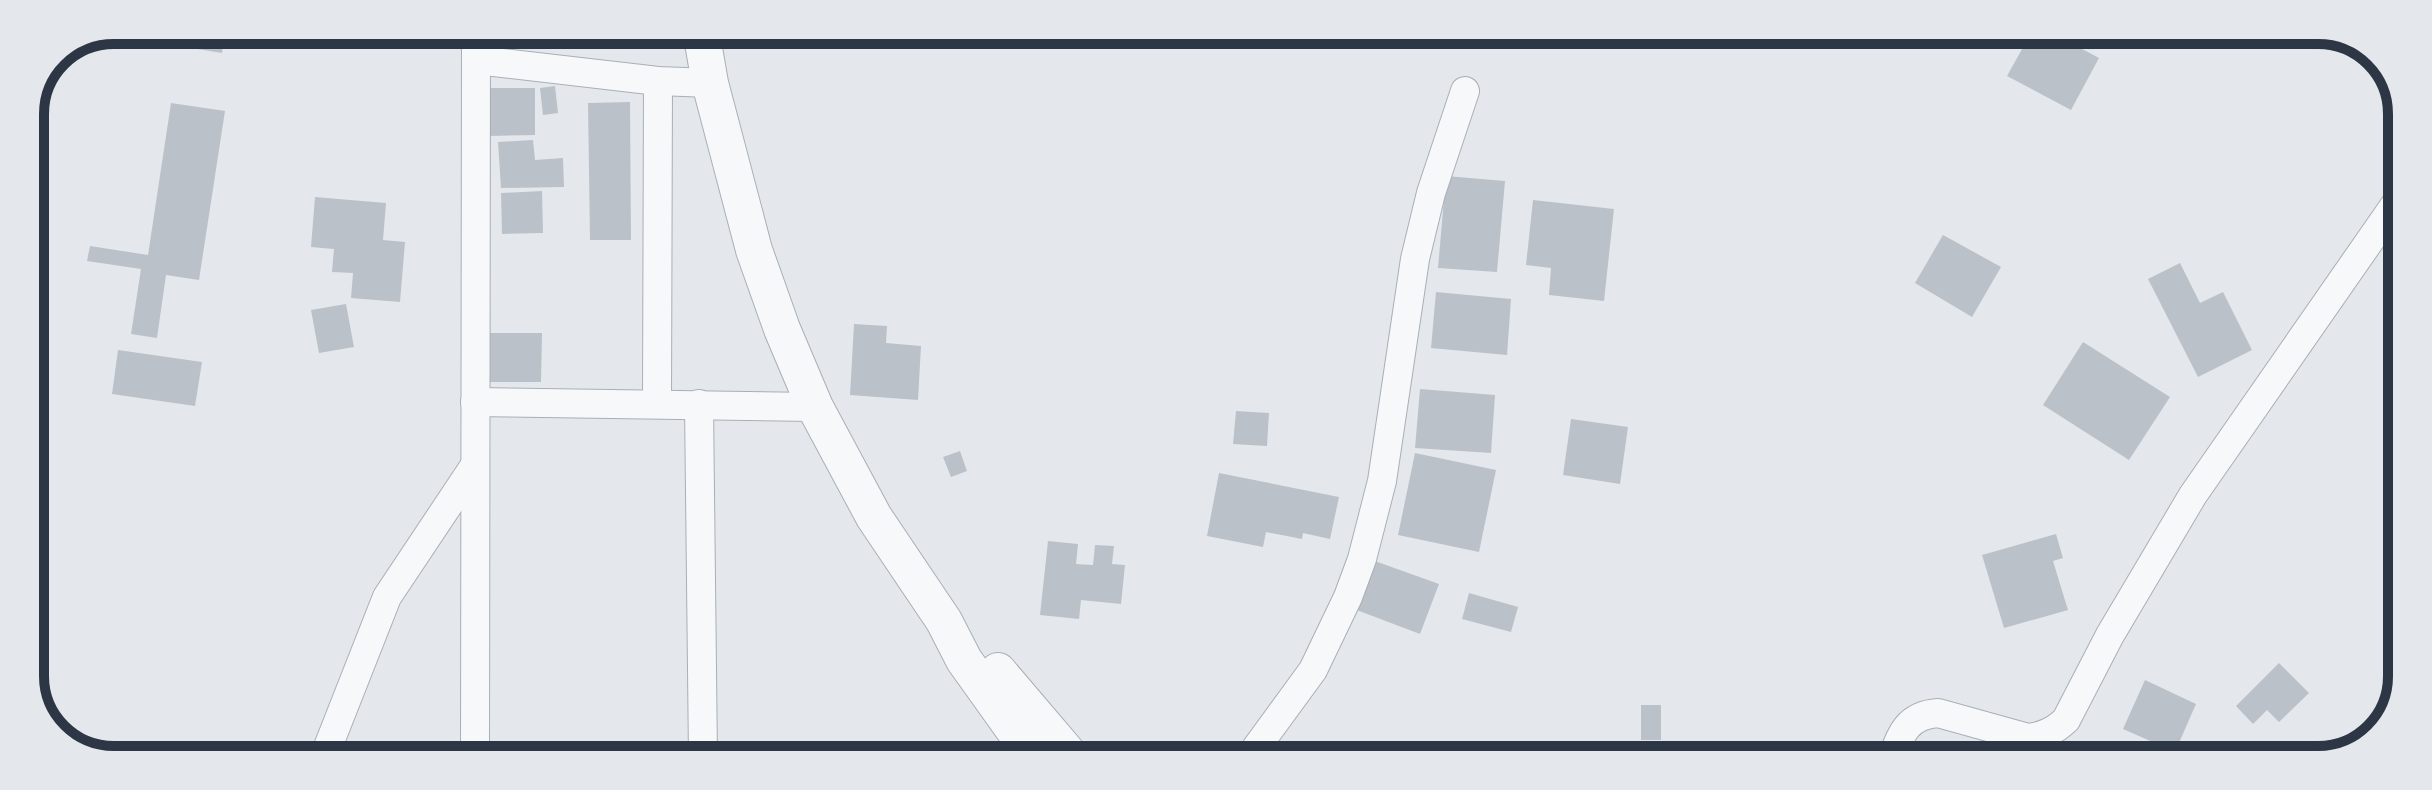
<svg xmlns="http://www.w3.org/2000/svg" width="2432" height="790" font-family="Commissioner,sans-serif">
<style>
.building{fill:#bbc1c9}
.lines{fill:none;stroke-linecap:round;stroke-linejoin:round}
.minor-casing{stroke:#a9afb6;stroke-width:30}
.tertiary-casing{stroke:#a9afb6;stroke-width:38}
.minor{stroke:#f7f8fa;stroke-width:28}
.tertiary{stroke:#f7f8fa;stroke-width:36}
.rim{fill:none;stroke:#2c3644;stroke-width:10}
</style>
<rect width="100%" height="100%" fill="#e4e8ec"/>
<!-- building -->
<g class="building">
<path d="M 193,30 L 225,30 L 222,53 L 191,48 Z"/>
<path d="M 723,31 L 784,31 L 785,41 L 725,48 Z"/>
<path d="M 2031,33 L 2052,33 L 2099,58 L 2071,110 L 2007,76 Z"/>
<path d="M 555,86 L 558,113 L 543,115 L 540,88 Z"/>
<path d="M 488,88 L 535,88 L 535,135 L 488,136 Z"/>
<path d="M 630,102 L 631,240 L 590,240 L 588,103 Z"/>
<path d="M 171,103 L 225,111 L 199,280 L 166,275 L 157,338 L 131,334 L 141,269 L 87,261 L 90,246 L 148,255 Z"/>
<path d="M 533,140 L 535,160 L 563,158 L 564,187 L 501,188 L 498,142 Z"/>
<path d="M 1446,176 L 1505,181 L 1497,272 L 1438,268 Z"/>
<path d="M 542,191 L 543,233 L 502,234 L 501,193 Z"/>
<path d="M 315,197 L 386,203 L 383,240 L 405,242 L 400,302 L 351,298 L 353,273 L 332,272 L 334,249 L 311,247 Z"/>
<path d="M 1533,200 L 1614,209 L 1604,301 L 1549,295 L 1551,268 L 1526,265 Z"/>
<path d="M 1943,235 L 2001,267 L 1972,317 L 1915,283 Z"/>
<path d="M 2180,263 L 2200,303 L 2223,292 L 2252,350 L 2198,377 L 2148,279 Z"/>
<path d="M 1436,292 L 1511,299 L 1507,355 L 1431,348 Z"/>
<path d="M 346,304 L 354,347 L 319,353 L 311,310 Z"/>
<path d="M 854,324 L 887,326 L 886,343 L 921,346 L 918,400 L 850,395 Z"/>
<path d="M 482,333 L 542,333 L 541,382 L 482,382 Z"/>
<path d="M 30,340 L 45,343 L 36,402 L 30,401 Z"/>
<path d="M 2083,342 L 2170,397 L 2129,460 L 2043,405 Z"/>
<path d="M 118,350 L 202,362 L 195,406 L 112,394 Z"/>
<path d="M 1420,389 L 1495,395 L 1491,453 L 1415,448 Z"/>
<path d="M 1236,411 L 1269,413 L 1267,446 L 1233,444 Z"/>
<path d="M 1571,419 L 1628,427 L 1620,484 L 1563,475 Z"/>
<path d="M 960,451 L 967,471 L 951,477 L 943,457 Z"/>
<path d="M 1415,453 L 1496,470 L 1479,552 L 1398,535 Z"/>
<path d="M 1219,473 L 1339,497 L 1330,539 L 1303,533 L 1302,539 L 1266,532 L 1263,547 L 1207,536 Z"/>
<path d="M 2056,534 L 2063,558 L 2053,561 L 2068,610 L 2004,628 L 1982,555 Z"/>
<path d="M 1048,541 L 1078,544 L 1076,564 L 1093,565 L 1095,545 L 1114,546 L 1112,564 L 1125,565 L 1121,604 L 1081,600 L 1079,619 L 1040,615 Z"/>
<path d="M 1372,560 L 1439,584 L 1420,634 L 1354,609 Z"/>
<path d="M 1469,593 L 1518,607 L 1511,632 L 1462,619 Z"/>
<path d="M 2279,663 L 2309,693 L 2279,722 L 2267,710 L 2253,724 L 2236,706 Z"/>
<path d="M 2145,680 L 2196,704 L 2175,752 L 2123,729 Z"/>
<rect x="1641" y="705" width="20" height="35"/>
</g>
<g class="lines">
<defs>
<g id="minor">
<path d="M 476,60 L 658,81 L 710,83"/>
<path d="M 475,402 L 815,407"/>
<path d="M 657,403 L 658,81"/>
<path d="M 699,404 L 703,758"/>
<path d="M 324,757 L 387,597 L 475,465"/>
<path d="M 475,758 L 476,30"/>
<path d="M 1248,759 L 1313,670 L 1348,597 L 1362,559 L 1382,481 L 1415,259 L 1431,193 L 1465,91"/>
<path d="M 1892,759 C 1900,734 1908,715 1938,713 L 2028,738 C 2044,736 2054,731 2066,720 L 2110,635 L 2193,495 L 2401,196"/>
</g>
<g id="tertiary">
<path d="M 701,31 L 710,83 L 754,250 L 782,329 L 815,407 L 874,517 L 944,621 L 964,660 L 1034,758"/>
<path d="M 998,671 L 1072,758"/>
</g>
</defs>
<!-- minor casing -->
<use href="#minor" class="minor-casing"/>
<!-- tertiary casing -->
<use href="#tertiary" class="tertiary-casing"/>
<!-- minor -->
<use href="#minor" class="minor"/>
<!-- tertiary -->
<use href="#tertiary" class="tertiary"/>
</g>
<!-- crop -->
<path d="M0 0H2432V790H0ZM114 44H2318A70 70 0 0 1 2388 114V676A70 70 0 0 1 2318 746H114A70 70 0 0 1 44 676V114A70 70 0 0 1 114 44Z" fill="#e4e7eb" fill-rule="evenodd"/>
<path class="rim" d="M114 44H2318A70 70 0 0 1 2388 114V676A70 70 0 0 1 2318 746H114A70 70 0 0 1 44 676V114A70 70 0 0 1 114 44Z"/>
</svg>
